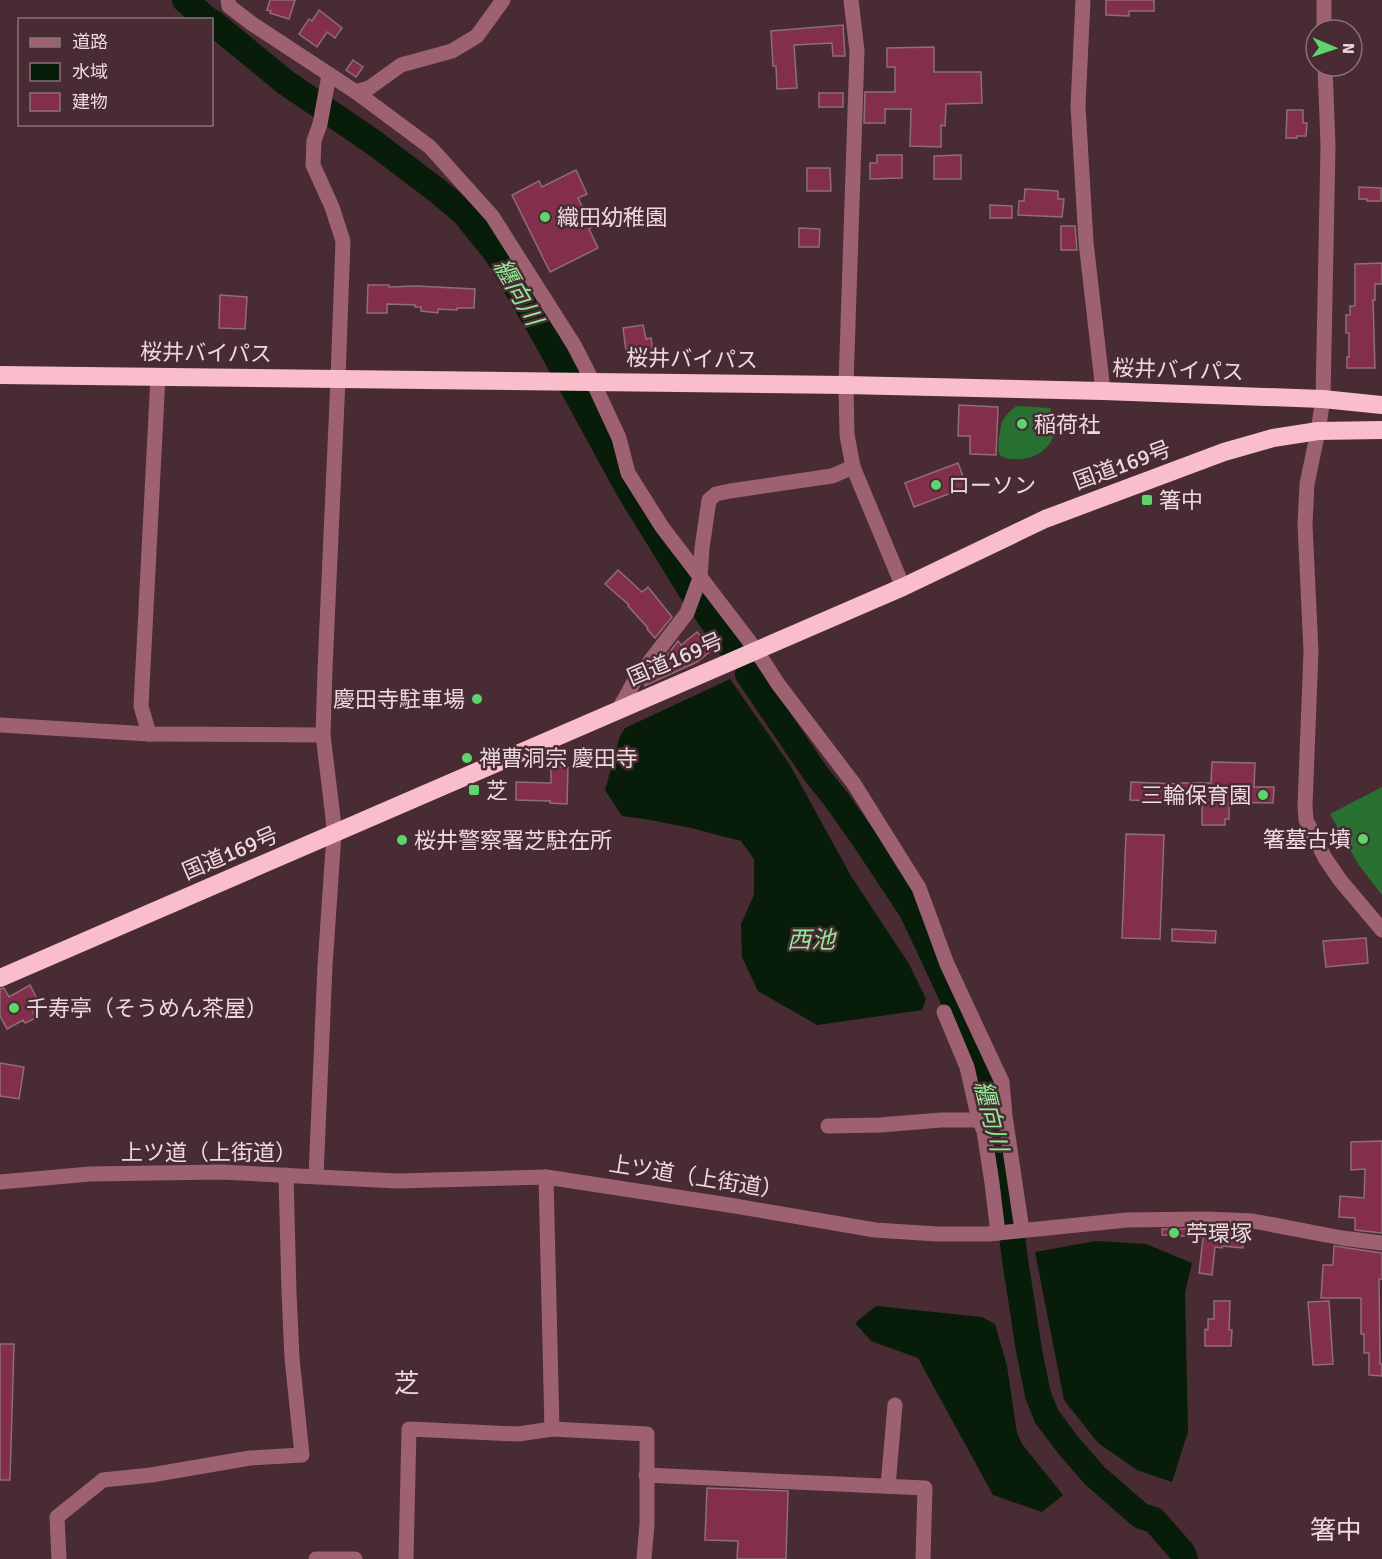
<svg xmlns="http://www.w3.org/2000/svg" width="1382" height="1559" font-family="Signika,'Noto Sans JP',sans-serif">
<style>
.forest{fill:#297132}
.water{fill:#071d09}
.lines{fill:none;stroke-linecap:round;stroke-linejoin:round}
.river{stroke:#071d09;stroke-width:26}
.building{fill:#832f4b;stroke:#8f6d76;stroke-width:1.5}
.minor{stroke:#9e6172;stroke-width:15}
.highway{stroke:#f9bdcc;stroke-width:18}
.poi-dot{fill:#5ed56c;stroke:#482b33;stroke-width:2}
.labels{text-anchor:middle;dominant-baseline:central;stroke-width:5;stroke-linejoin:round;paint-order:stroke}
.poi-label{font-size:22px;fill:#edd9de;stroke:#482b33;text-anchor:start}
.street-label{font-size:22px;fill:#edd9de;stroke:#482b33}
.water-label{font-size:24px;font-style:italic;fill:#8eec95;stroke:#482b33}
.quarter-label{font-size:26px;fill:#edd9de;stroke:#482b33}
</style>
<rect width="100%" height="100%" fill="#482b33"/>
<!-- forest -->
<g class="forest">
<path d="M 1017,406 L 1050,408 C 1066,436 1042,462 1013,459 C 1009,459 1003,458 1000,455 C 997,450 999,437 1000,432 C 1001,420 1007,412 1017,406 Z"/>
<path d="M 1382,787 L 1382,895 L 1358,864 L 1330,814 Z"/>
</g>
<!-- water -->
<g class="water">
<path d="M 730,679 L 790,765 L 851,876 L 909,964 L 926,999 L 922,1010 L 817,1025 L 758,991 L 742,957 L 741,924 L 754,895 L 754,859 L 741,841 L 691,828 L 645,819 L 622,816 L 605,790 L 620,736 L 625,728 Z"/>
<path d="M 1096,1241 L 1146,1244 L 1192,1263 L 1185,1293 L 1188,1432 L 1172,1482 L 1137,1470 L 1098,1443 L 1064,1400 L 1035,1252 Z"/>
<path d="M 876,1306 L 982,1317 L 995,1324 L 1007,1366 L 1017,1433 L 1022,1444 L 1063,1495 L 1042,1512 L 993,1495 L 918,1358 L 871,1341 L 855,1323 Z"/>
</g>
<g class="lines">
<!-- river -->
<g class="river">
<path d="M 185,0 L 208,20"/>
<path d="M 212,22 L 285,82 L 373,142 L 439,192 L 464,213 L 497,254 L 547,340 L 629,490 L 690,589 L 730,646"/>
<path d="M 748,674 L 816,774 L 836,799 L 865,840 L 912,911 L 963,1020 L 986,1090 L 1005,1174 L 1014,1253 L 1029,1350 L 1038,1395 L 1047,1417 L 1068,1445 L 1095,1476 L 1141,1516 L 1154,1520 L 1182,1552 L 1185,1559"/>
</g>
</g>
<!-- building -->
<g class="building">
<path d="M 270,0 L 295,0 L 289,19 L 270,13 L 271,11 L 267,10 Z"/>
<path d="M 1106,0 L 1154,0 L 1154,11 L 1129,11 L 1129,16 L 1106,15 Z"/>
<path d="M 319,10 L 342,28 L 335,38 L 327,32 L 317,47 L 299,34 L 309,19 L 312,21 Z"/>
<path d="M 843,25 L 845,56 L 833,56 L 832,43 L 794,45 L 797,88 L 777,89 L 776,66 L 773,66 L 771,31 Z"/>
<path d="M 934,47 L 934,72 L 981,72 L 982,103 L 946,104 L 945,126 L 941,125 L 941,147 L 910,146 L 911,109 L 885,109 L 885,123 L 864,123 L 865,92 L 895,92 L 895,67 L 887,67 L 887,48 Z"/>
<path d="M 353,60 L 363,67 L 356,77 L 346,70 Z"/>
<rect x="819" y="93" width="24" height="14"/>
<path d="M 1287,110 L 1303,110 L 1303,123 L 1307,123 L 1306,136 L 1297,136 L 1297,138 L 1286,138 Z"/>
<path d="M 877,155 L 902,155 L 902,178 L 870,179 L 870,163 L 877,163 Z"/>
<path d="M 961,155 L 961,179 L 934,179 L 934,156 Z"/>
<path d="M 807,168 L 830,168 L 831,191 L 807,191 Z"/>
<path d="M 576,170 L 587,194 L 578,198 L 592,227 L 589,229 L 598,248 L 550,272 L 512,195 L 539,181 L 542,187 Z"/>
<path d="M 1359,187 L 1381,188 L 1381,201 L 1367,201 L 1367,199 L 1359,199 Z"/>
<path d="M 1025,189 L 1058,191 L 1058,199 L 1064,199 L 1062,217 L 1018,215 L 1019,201 L 1024,201 Z"/>
<path d="M 990,205 L 1012,206 L 1012,218 L 990,218 Z"/>
<path d="M 1061,226 L 1075,226 L 1077,250 L 1061,250 Z"/>
<path d="M 799,228 L 820,229 L 819,247 L 799,247 Z"/>
<path d="M 1382,263 L 1382,284 L 1375,284 L 1375,300 L 1373,300 L 1375,368 L 1347,368 L 1347,357 L 1349,357 L 1349,333 L 1346,333 L 1346,315 L 1350,315 L 1350,306 L 1355,306 L 1355,264 Z"/>
<path d="M 368,285 L 389,285 L 389,287 L 416,286 L 475,289 L 474,308 L 457,308 L 457,310 L 438,309 L 438,313 L 421,311 L 421,307 L 415,307 L 415,305 L 387,304 L 387,313 L 367,313 Z"/>
<path d="M 220,295 L 247,297 L 245,329 L 219,328 Z"/>
<path d="M 643,325 L 646,339 L 651,338 L 654,357 L 631,361 L 629,350 L 626,351 L 623,328 Z"/>
<path d="M 959,405 L 998,407 L 996,455 L 970,454 L 970,436 L 958,436 Z"/>
<path d="M 958,463 L 967,487 L 914,507 L 905,483 Z"/>
<path d="M 618,570 L 642,592 L 648,587 L 672,617 L 655,638 L 647,629 L 648,628 L 628,606 L 629,605 L 605,584 Z"/>
<path d="M 697,632 L 712,650 L 697,662 L 644,686 L 678,641 L 681,645 Z"/>
<path d="M 1212,762 L 1255,763 L 1254,787 L 1274,787 L 1273,803 L 1229,802 L 1229,819 L 1225,819 L 1225,825 L 1202,825 L 1202,801 L 1172,800 L 1172,802 L 1130,800 L 1131,782 L 1180,784 L 1180,783 L 1211,783 Z"/>
<path d="M 551,767 L 568,767 L 567,804 L 550,803 L 550,801 L 516,800 L 516,782 L 551,783 Z"/>
<path d="M 1126,834 L 1164,835 L 1160,939 L 1122,938 Z"/>
<path d="M 1172,929 L 1216,931 L 1215,943 L 1172,941 Z"/>
<path d="M 1366,938 L 1368,963 L 1326,967 L 1323,941 Z"/>
<path d="M 30,985 L 37,999 L 33,1000 L 36,1005 L 31,1008 L 36,1018 L 25,1023 L 23,1020 L 7,1029 L 0,1016 L 0,989 L 4,988 L 9,997 Z"/>
<path d="M 0,1063 L 24,1067 L 19,1099 L 0,1096 Z"/>
<path d="M 1382,1141 L 1382,1233 L 1355,1230 L 1355,1218 L 1339,1217 L 1340,1196 L 1364,1198 L 1365,1169 L 1351,1170 L 1351,1142 Z"/>
<path d="M 1162,1229 L 1200,1229 L 1200,1237 L 1162,1235 Z"/>
<path d="M 1204,1229 L 1226,1231 L 1226,1230 L 1245,1231 L 1243,1248 L 1222,1246 L 1222,1248 L 1215,1247 L 1212,1275 L 1199,1273 Z"/>
<path d="M 1334,1246 L 1382,1253 L 1382,1279 L 1379,1279 L 1380,1364 L 1382,1364 L 1382,1376 L 1369,1375 L 1369,1353 L 1364,1353 L 1364,1334 L 1361,1334 L 1361,1298 L 1321,1298 L 1323,1265 L 1333,1265 Z"/>
<path d="M 1214,1301 L 1230,1301 L 1229,1330 L 1232,1330 L 1231,1346 L 1205,1346 L 1205,1329 L 1208,1330 L 1208,1319 L 1214,1319 Z"/>
<path d="M 1329,1301 L 1333,1364 L 1313,1365 L 1308,1302 Z"/>
<path d="M 0,1344 L 14,1344 L 10,1480 L 0,1480 Z"/>
<path d="M 707,1488 L 788,1491 L 786,1559 L 737,1559 L 738,1541 L 705,1540 Z"/>
</g>
<g class="lines">
<!-- minor -->
<g class="minor">
<path d="M 228,0 L 229,6 L 251,23 L 356,92 L 369,88 L 401,65 L 452,51 L 477,36 L 503,0"/>
<path d="M 851,0 L 857,51 L 846,385 L 847,435 L 853,467 L 903,587"/>
<path d="M 1083,0 L 1078,106 L 1086,242 L 1103,391"/>
<path d="M 1324,0 L 1324,30"/>
<path d="M 1325,66 L 1328,146 L 1323,399 L 1318,431 L 1307,484 L 1305,525 L 1311,651 L 1305,806 L 1306,820 L 1325,858 L 1340,880 L 1382,930"/>
<path d="M 356,92 L 430,147 L 492,216 L 574,345 L 593,382 L 619,438 L 628,473 L 662,527 L 756,650 L 778,684 L 854,784 L 919,888 L 947,964 L 1002,1082 L 1005,1116 L 1022,1230"/>
<path d="M 619,709 L 634,682 L 687,613 L 700,578 L 702,548 L 709,500 L 716,494 L 730,491 L 832,476 L 853,467"/>
<path d="M 0,725 L 149,734 L 323,735"/>
<path d="M 149,734 L 141,706 L 158,376"/>
<path d="M 944,1012 L 967,1067 L 979,1120 L 984,1131 L 992,1183 L 998,1233"/>
<path d="M 828,1126 L 880,1125 L 941,1120 L 979,1120"/>
<path d="M 316,1176 L 325,966 L 334,834 L 333,818 L 323,735 L 325,669 L 338,379 L 343,241 L 332,207 L 313,165 L 314,141 L 320,124 L 329,75"/>
<path d="M 546,1177 L 552,1429"/>
<path d="M 0,1182 L 90,1174 L 221,1172 L 397,1181 L 546,1177 L 729,1205 L 875,1230 L 937,1234 L 988,1234 L 1127,1220 L 1205,1219 L 1253,1221 L 1342,1238 L 1382,1243"/>
<path d="M 646,1475 L 925,1488 L 923,1559"/>
<path d="M 888,1486 L 895,1405"/>
<path d="M 59,1559 L 57,1517 L 103,1480 L 151,1475 L 250,1458 L 302,1455 L 292,1358 L 289,1292 L 286,1175"/>
<path d="M 316,1559 L 355,1559"/>
<path d="M 406,1559 L 409,1429 L 518,1434 L 552,1429 L 647,1434 L 647,1524 L 644,1559"/>
</g>
<!-- highway -->
<g class="highway">
<path d="M 0,375 L 846,385 L 1103,391 L 1323,399 L 1382,405"/>
<path d="M 0,978 L 903,587 L 1045,519 L 1224,452 L 1273,438 L 1318,431 L 1382,430"/>
</g>
</g>
<!-- markers -->
<g class="poi-dot">
<circle cx="545" cy="217" r="6"/>
<circle cx="1022" cy="424" r="6"/>
<circle cx="936" cy="485" r="6"/>
<rect x="1141" y="494" width="12" height="12" rx="3"/>
<circle cx="477" cy="699" r="6"/>
<circle cx="467" cy="758" r="6"/>
<rect x="468" y="784" width="12" height="12" rx="3"/>
<circle cx="1263" cy="795" r="6"/>
<circle cx="1363" cy="839" r="6"/>
<circle cx="402" cy="840" r="6"/>
<circle cx="14" cy="1008" r="6"/>
<circle cx="1174" cy="1233" r="6"/>
</g>
<g class="labels">
<!-- poi labels -->
<g class="poi-label">
<text x="557" y="217">織田幼稚園</text>
<text x="1034" y="424">稲荷社</text>
<text x="948" y="485">ローソン</text>
<text x="1159" y="500">箸中</text>
<text x="465" y="699" text-anchor="end">慶田寺駐車場</text>
<text x="479" y="758">禅曹洞宗 慶田寺</text>
<text x="486" y="790">芝</text>
<text x="1251" y="795" text-anchor="end">三輪保育園</text>
<text x="1351" y="839" text-anchor="end">箸墓古墳</text>
<text x="414" y="840">桜井警察署芝駐在所</text>
<text x="26" y="1008">千寿亭（そうめん茶屋）</text>
<text x="1186" y="1233">苧環塚</text>
</g>
<!-- street labels -->
<g class="street-label">
<text transform="translate(206 353) rotate(1)">桜井バイパス</text>
<text transform="translate(692 359) rotate(1)">桜井バイパス</text>
<text transform="translate(1178 370) rotate(2)">桜井バイパス</text>
<text transform="translate(1122 465) rotate(-20)">国道169号</text>
<text transform="translate(675 659) rotate(-23)">国道169号</text>
<text transform="translate(230 853) rotate(-23)">国道169号</text>
<text x="209" y="1152">上ツ道（上街道）</text>
<text transform="translate(696 1177) rotate(9)">上ツ道（上街道）</text>
</g>
<!-- water labels -->
<g class="water-label">
<text transform="translate(518 292) rotate(60)">纒向川</text>
<text x="811" y="940">西池</text>
<text transform="translate(991 1116) rotate(76)">纒向川</text>
</g>
<!-- quarter labels -->
<g class="quarter-label">
<text x="407" y="1384">芝</text>
<text x="1336" y="1531">箸中</text>
</g>
</g>
<!-- legend -->
<rect x="18" y="18" width="195" height="108" fill="#482b33" stroke="#8a7177" stroke-width="1.5"/>
<rect x="30" y="38" width="30" height="9" fill="#9e6172" stroke="#8a7177" stroke-width="1.5"/>
<text x="72" y="48" font-size="18" fill="#edd9de">道路</text>
<rect x="30" y="63" width="30" height="18" fill="#071d09" stroke="#8a7177" stroke-width="1.5"/>
<text x="72" y="78" font-size="18" fill="#edd9de">水域</text>
<rect x="30" y="93" width="30" height="18" fill="#832f4b" stroke="#8a7177" stroke-width="1.5"/>
<text x="72" y="108" font-size="18" fill="#edd9de">建物</text>
<!-- north arrow -->
<g transform="translate(1334 48) rotate(92)"><circle r="28" fill="#482b33" stroke="#8a7177" stroke-width="1.5"/>
<path d="M0-4.5L10 22L0 15L-10 22Z" fill="#5ed56c"/>
<text y="-9" font-size="16" font-weight="bold" text-anchor="middle" fill="#edd9de">N</text>
</g>
</svg>
